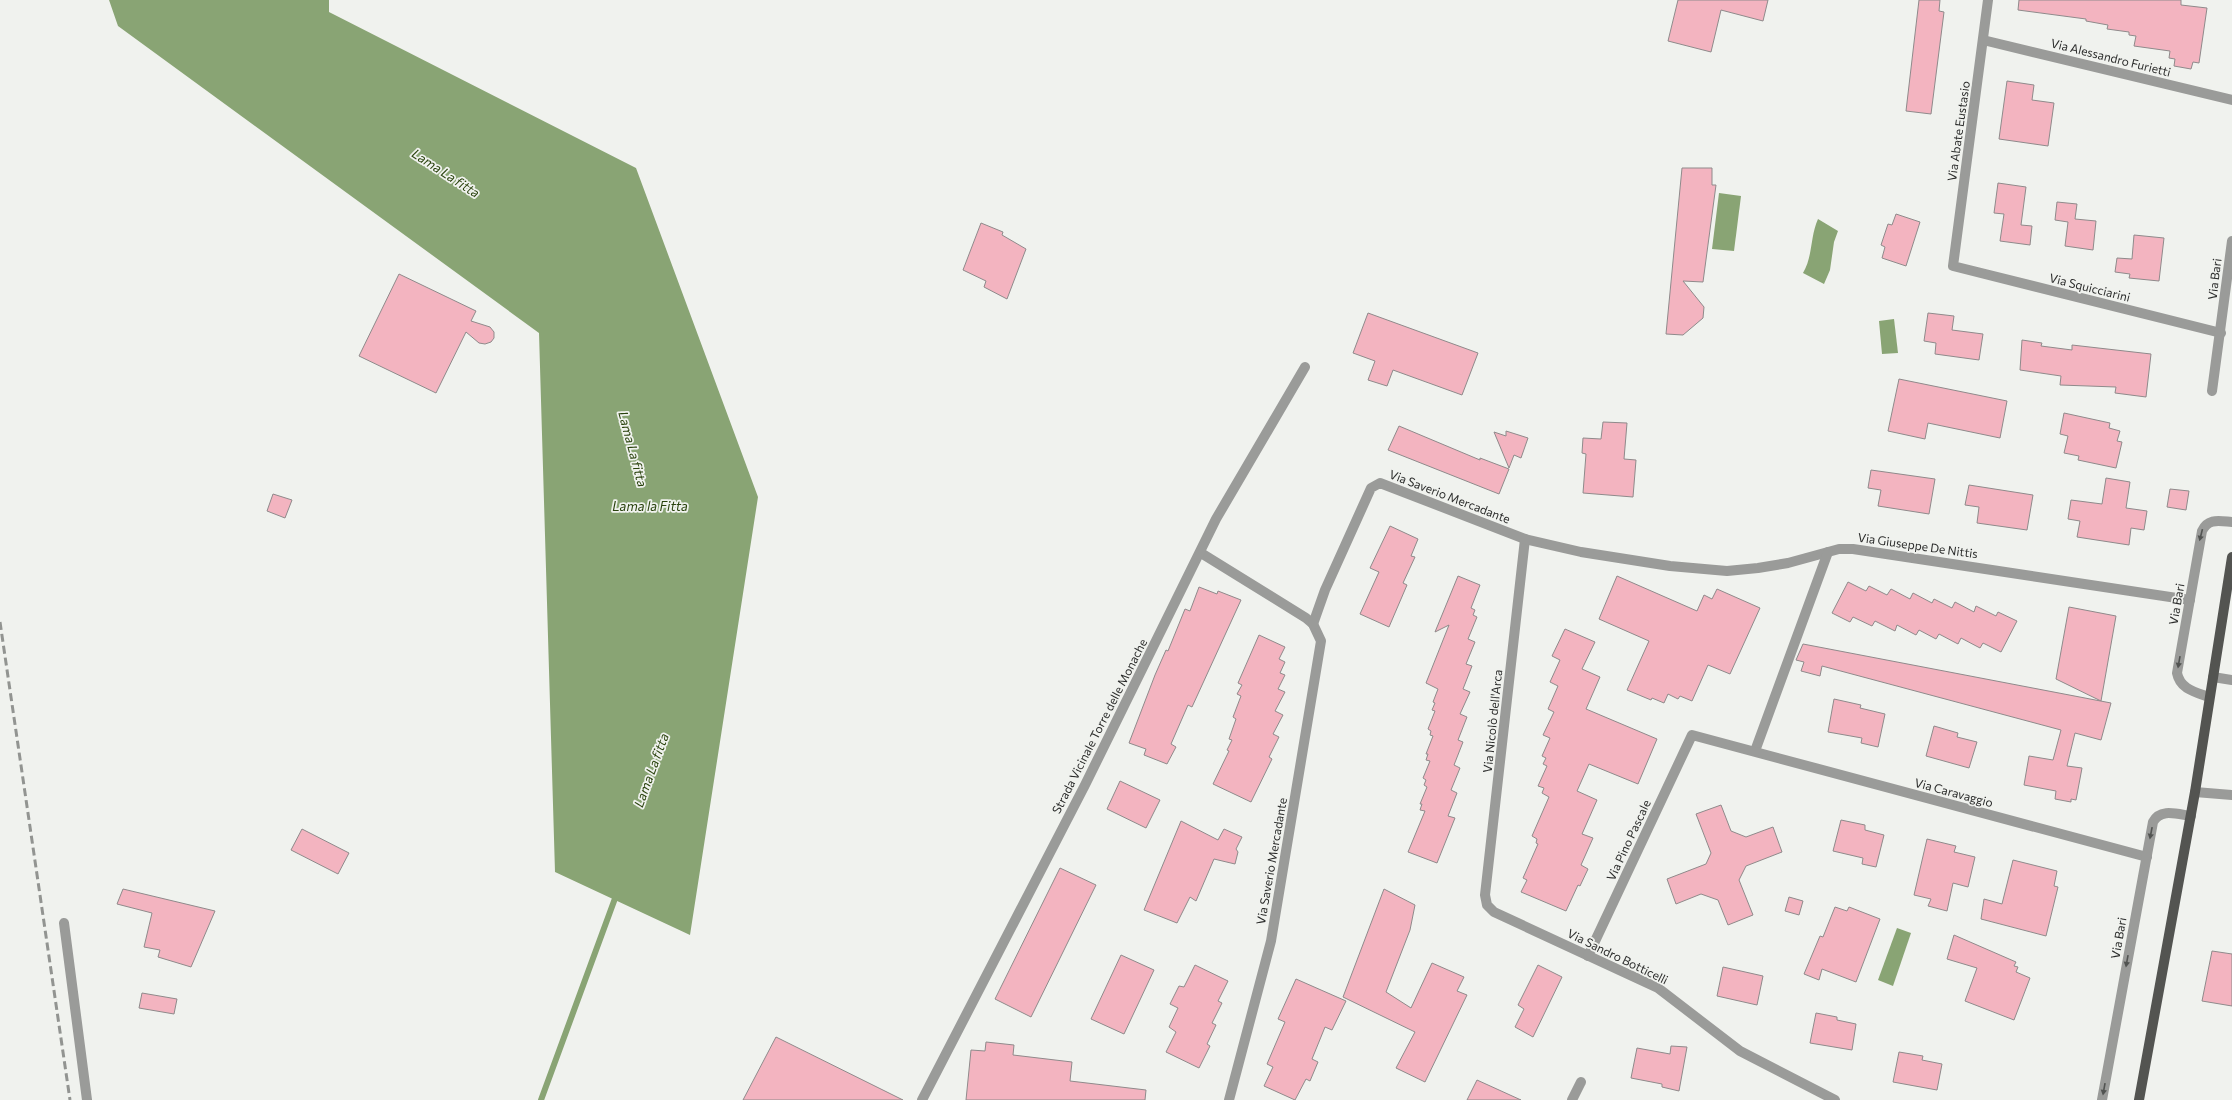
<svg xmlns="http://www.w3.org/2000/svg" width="2232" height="1100" font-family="Commissioner,sans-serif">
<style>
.water{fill:#89a474}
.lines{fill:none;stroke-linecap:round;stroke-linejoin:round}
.stream{stroke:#89a474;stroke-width:6}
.building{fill:#f3b4c0;stroke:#8f8a8b}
.minor{stroke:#9a9b99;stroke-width:10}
.major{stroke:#535451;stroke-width:10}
.rail{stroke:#929491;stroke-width:3;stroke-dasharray:8 4;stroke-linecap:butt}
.oneway{fill:#525452}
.labels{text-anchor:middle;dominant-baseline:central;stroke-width:3.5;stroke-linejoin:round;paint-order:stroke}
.street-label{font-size:12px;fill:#2c2d2c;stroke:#f0f2ee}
.water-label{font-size:13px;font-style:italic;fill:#29420d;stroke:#f0f2ee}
</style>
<rect width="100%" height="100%" fill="#f0f2ee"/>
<!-- water -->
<g class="water">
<path d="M 109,0 L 329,0 L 329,12 L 636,168 L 758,497 L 690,935 L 555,872 L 539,333 L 118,26 Z"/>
<path d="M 1719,193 L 1741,196 L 1734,251 L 1712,249 Z"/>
<path d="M 1818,219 L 1838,231 L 1834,242 L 1830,270 L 1824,284 L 1803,273 C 1813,256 1810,237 1818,219 Z"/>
<path d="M 1894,319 L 1898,353 L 1882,354 L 1879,321 Z"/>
<path d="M 1897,928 L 1911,933 L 1893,986 L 1878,980 Z"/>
</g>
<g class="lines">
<!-- stream -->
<path class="stream" d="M 541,1100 L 617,893"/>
</g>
<!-- building -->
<g class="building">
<path d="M 1678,0 L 1768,0 L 1763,21 L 1721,10 L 1711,52 L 1668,41 Z"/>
<path d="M 1919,0 L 1940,0 L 1939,11 L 1944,12 L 1931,114 L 1906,111 Z"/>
<path d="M 2019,0 L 2181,0 L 2181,5 L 2207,8 L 2199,63 L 2193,62 L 2191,69 L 2174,66 L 2175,59 L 2169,58 L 2170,51 L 2134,46 L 2136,36 L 2129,35 L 2129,32 L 2107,29 L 2108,25 L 2086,21 L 2086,19 L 2018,10 Z"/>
<path d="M 2007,81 L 2034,85 L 2032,100 L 2054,103 L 2048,146 L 1999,139 Z"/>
<path d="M 1682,168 L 1712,168 L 1712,185 L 1716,185 L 1703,282 L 1683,281 L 1704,307 L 1703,318 L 1683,335 L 1666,334 Z"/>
<path d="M 1998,183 L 2026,187 L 2021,225 L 2032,226 L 2030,245 L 2000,241 L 2004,214 L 1994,213 Z"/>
<path d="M 2057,202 L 2077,204 L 2075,219 L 2096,221 L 2093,250 L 2065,246 L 2068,222 L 2055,220 Z"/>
<path d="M 1896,214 L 1920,222 L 1906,266 L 1882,258 L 1885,247 L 1881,245 L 1888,224 L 1892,225 Z"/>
<path d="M 981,223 L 1003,232 L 1002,235 L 1026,249 L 1007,299 L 984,287 L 986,281 L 963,270 Z"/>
<path d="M 2134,235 L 2164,238 L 2159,281 L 2129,278 L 2130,274 L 2115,272 L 2117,258 L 2132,259 Z"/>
<path d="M 399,274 L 476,311 L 471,321 L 490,327 L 494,332 L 494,338 L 491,342 L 485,344 L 479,343 L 466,332 L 436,393 L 359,356 Z"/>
<path d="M 1368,313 L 1478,353 L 1462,395 L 1393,370 L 1387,386 L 1368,380 L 1375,361 L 1353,353 Z"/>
<path d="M 1928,313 L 1954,316 L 1952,330 L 1983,334 L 1979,360 L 1935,354 L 1936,343 L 1924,341 Z"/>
<path d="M 2022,340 L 2042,343 L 2041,346 L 2072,350 L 2072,345 L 2151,354 L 2146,397 L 2115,393 L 2116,387 L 2060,385 L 2061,376 L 2020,370 Z"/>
<path d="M 1899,379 L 2007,401 L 2000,438 L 1928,423 L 1925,439 L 1888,431 Z"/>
<path d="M 2064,413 L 2110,423 L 2109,428 L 2120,431 L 2117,441 L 2122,442 L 2116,468 L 2078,460 L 2079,456 L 2064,453 L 2068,436 L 2060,434 Z"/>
<path d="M 1603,422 L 1627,423 L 1624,459 L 1636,460 L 1633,497 L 1583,493 L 1586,454 L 1582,453 L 1583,438 L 1601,439 Z"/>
<path d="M 1399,426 L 1480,460 L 1480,458 L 1509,469 L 1499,494 L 1388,450 Z"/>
<path d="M 1506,431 L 1528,438 L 1521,458 L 1514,455 L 1509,468 L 1494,432 L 1506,436 Z"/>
<path d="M 1871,470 L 1935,479 L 1929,514 L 1878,506 L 1881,490 L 1868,488 Z"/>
<path d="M 2106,478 L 2130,482 L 2126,508 L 2147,511 L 2144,530 L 2131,528 L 2129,545 L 2077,537 L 2080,521 L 2068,519 L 2071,500 L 2102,504 Z"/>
<path d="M 1969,485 L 2033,495 L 2027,530 L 1977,523 L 1979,507 L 1965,505 Z"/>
<path d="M 2170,489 L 2189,491 L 2186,510 L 2167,507 Z"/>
<path d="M 273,494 L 292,500 L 285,518 L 267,511 Z"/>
<path d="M 1390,526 L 1418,539 L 1411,556 L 1415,557 L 1403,583 L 1407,585 L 1389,627 L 1360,614 L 1379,572 L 1370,568 Z"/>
<path d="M 1458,576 L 1480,585 L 1471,608 L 1475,610 L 1473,615 L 1477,617 L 1468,639 L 1475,642 L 1466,664 L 1472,666 L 1463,689 L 1470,692 L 1460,714 L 1467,717 L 1458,740 L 1463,742 L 1454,765 L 1460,768 L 1451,790 L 1457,793 L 1448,816 L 1455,818 L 1437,863 L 1408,852 L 1425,811 L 1420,810 L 1422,804 L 1420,804 L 1427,787 L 1424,785 L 1426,780 L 1423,778 L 1430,761 L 1426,760 L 1428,754 L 1426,754 L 1433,736 L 1430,735 L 1431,731 L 1428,729 L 1435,711 L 1432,710 L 1435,703 L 1433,702 L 1438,689 L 1426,683 L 1449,625 L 1435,632 Z"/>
<path d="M 1617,576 L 1697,611 L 1704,595 L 1712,599 L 1717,589 L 1760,608 L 1730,674 L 1708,665 L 1692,701 L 1680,696 L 1678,699 L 1668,694 L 1664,703 L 1652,698 L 1651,700 L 1627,690 L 1649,641 L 1599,619 Z"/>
<path d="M 1848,582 L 1866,591 L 1869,586 L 1887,595 L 1891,589 L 1910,599 L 1913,593 L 1932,603 L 1934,599 L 1952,608 L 1955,602 L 1974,612 L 1976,606 L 1996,616 L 1998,612 L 2017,621 L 2001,652 L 1983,643 L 1980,648 L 1961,638 L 1958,644 L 1939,634 L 1936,639 L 1919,630 L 1916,635 L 1897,625 L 1895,631 L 1875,621 L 1872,626 L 1853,617 L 1850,622 L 1832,613 Z"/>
<path d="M 1199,587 L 1217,594 L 1218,591 L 1241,600 L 1192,707 L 1188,705 L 1171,744 L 1176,747 L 1167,764 L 1144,755 L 1146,749 L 1129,743 L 1155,675 L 1166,650 L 1168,651 L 1185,609 L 1190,611 Z"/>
<path d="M 2069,607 L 2116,616 L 2101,701 L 2056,679 Z"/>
<path d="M 1565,629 L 1595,642 L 1582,669 L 1600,677 L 1586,709 L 1657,739 L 1638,784 L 1589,764 L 1577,791 L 1597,800 L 1582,834 L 1593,838 L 1581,865 L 1588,869 L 1580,886 L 1578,885 L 1566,911 L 1521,892 L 1527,880 L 1523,878 L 1538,844 L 1536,843 L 1537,839 L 1532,836 L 1549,797 L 1542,793 L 1544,788 L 1538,786 L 1547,766 L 1543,764 L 1546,758 L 1542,756 L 1550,738 L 1543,735 L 1554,712 L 1548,709 L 1558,686 L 1550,682 L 1560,660 L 1552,656 Z"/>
<path d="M 1259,635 L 1285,647 L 1279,659 L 1285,662 L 1280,673 L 1285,675 L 1278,689 L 1285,692 L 1275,711 L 1283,715 L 1273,734 L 1279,737 L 1269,757 L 1272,759 L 1251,802 L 1213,784 L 1229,751 L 1227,750 L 1232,740 L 1229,739 L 1236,719 L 1233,717 L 1241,696 L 1237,694 L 1242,685 L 1238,683 Z"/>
<path d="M 1803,644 L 2111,703 L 2101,740 L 2075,733 L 2067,766 L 2082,768 L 2076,800 L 2071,799 L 2071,802 L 2055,799 L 2056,791 L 2024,785 L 2029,756 L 2053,760 L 2061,730 L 1822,666 L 1820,676 L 1801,671 L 1804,662 L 1796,660 Z"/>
<path d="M 1834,699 L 1861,705 L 1860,708 L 1885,714 L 1878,747 L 1861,743 L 1862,738 L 1828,732 Z"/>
<path d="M 1934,726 L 1958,733 L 1957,737 L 1977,742 L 1969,768 L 1926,756 Z"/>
<path d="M 1120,781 L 1160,800 L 1146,828 L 1107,809 Z"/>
<path d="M 1721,805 L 1731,831 L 1746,837 L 1773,827 L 1782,852 L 1746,866 L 1739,880 L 1753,915 L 1728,925 L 1718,900 L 1701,894 L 1676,904 L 1667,879 L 1706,864 L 1711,853 L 1696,814 Z"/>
<path d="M 1841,820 L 1865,825 L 1865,830 L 1884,835 L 1876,867 L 1862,864 L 1863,858 L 1833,851 Z"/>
<path d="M 1181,821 L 1218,840 L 1224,829 L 1242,837 L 1236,849 L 1238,852 L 1235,864 L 1214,859 L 1196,901 L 1190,897 L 1177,923 L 1144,910 Z"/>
<path d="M 302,829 L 349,853 L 338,874 L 291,850 Z"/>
<path d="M 1927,839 L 1956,846 L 1954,852 L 1975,857 L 1968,887 L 1953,883 L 1947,911 L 1928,906 L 1931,899 L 1914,895 Z"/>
<path d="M 2013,860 L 2057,871 L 2054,886 L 2058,887 L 2046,936 L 1981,919 L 1984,899 L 2002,904 Z"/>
<path d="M 1060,868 L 1096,885 L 1031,1017 L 995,999 Z"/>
<path d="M 123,889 L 215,911 L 191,967 L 158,957 L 160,950 L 144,947 L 152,913 L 117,904 Z"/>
<path d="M 1384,889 L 1415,905 L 1410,930 L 1386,992 L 1411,1008 L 1432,963 L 1464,977 L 1457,991 L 1467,995 L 1425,1082 L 1396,1068 L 1415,1032 L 1343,997 Z"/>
<path d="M 1789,897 L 1803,901 L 1799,915 L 1785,911 Z"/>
<path d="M 1835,907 L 1847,911 L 1849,907 L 1880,919 L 1856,982 L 1822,969 L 1819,980 L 1804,974 L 1820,936 L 1823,937 Z"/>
<path d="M 1954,935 L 2016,962 L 2014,966 L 2018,967 L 2016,972 L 2030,978 L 2014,1020 L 1965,1001 L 1977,968 L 1947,959 Z"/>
<path d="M 2212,951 L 2232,954 L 2232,1006 L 2202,1001 Z"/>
<path d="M 1121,955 L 1154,970 L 1124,1034 L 1091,1019 Z"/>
<path d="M 1195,965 L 1228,981 L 1218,1001 L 1222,1003 L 1212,1023 L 1216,1025 L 1207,1044 L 1210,1046 L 1199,1068 L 1166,1052 L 1176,1032 L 1169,1027 L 1178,1008 L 1170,1004 L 1179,986 L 1184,987 Z"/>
<path d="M 1538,965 L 1562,977 L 1533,1037 L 1515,1027 L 1524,1009 L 1518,1005 Z"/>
<path d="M 1723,967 L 1763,976 L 1757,1005 L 1717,996 Z"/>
<path d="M 1296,979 L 1346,1001 L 1332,1030 L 1325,1027 L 1312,1059 L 1318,1062 L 1310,1081 L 1306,1079 L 1295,1100 L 1264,1086 L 1273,1067 L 1267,1064 L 1285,1022 L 1278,1019 Z"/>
<path d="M 142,993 L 177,999 L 174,1014 L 139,1008 Z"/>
<path d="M 1816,1013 L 1837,1017 L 1837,1020 L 1856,1024 L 1852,1050 L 1810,1043 Z"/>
<path d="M 776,1037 L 903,1100 L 743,1100 Z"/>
<path d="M 986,1042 L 1014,1045 L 1013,1055 L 1072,1062 L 1070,1081 L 1146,1090 L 1145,1100 L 966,1100 L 971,1050 L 985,1051 Z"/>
<path d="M 1671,1046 L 1687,1047 L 1679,1091 L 1662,1087 L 1662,1084 L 1631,1078 L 1637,1048 L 1670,1054 Z"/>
<path d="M 1899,1052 L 1923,1056 L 1922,1060 L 1942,1064 L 1937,1090 L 1893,1082 Z"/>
<path d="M 1477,1080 L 1521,1100 L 1467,1100 Z"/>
</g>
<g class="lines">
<!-- minor -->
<g class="minor">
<path d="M 1988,0 L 1953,266 L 2221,333"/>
<path d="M 1983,40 L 2232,100"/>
<path d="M 2212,391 L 2232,241"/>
<path d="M 1525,539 L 1485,895 L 1487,905 L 1494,912 L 1658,988 L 1740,1051 L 1835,1100"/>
<path d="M 1201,553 L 1306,618 L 1313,624 L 1321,641 L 1271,941 L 1229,1100"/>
<path d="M 1313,624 L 1325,590 L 1371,488 L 1380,483 L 1525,539 L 1581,552 L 1670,566 L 1727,571 L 1758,568 L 1788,563 L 1839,549 L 1853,549 L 2190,600"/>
<path d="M 2213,677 L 2232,680"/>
<path d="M 2209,697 C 2195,692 2180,689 2177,673 L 2202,531 C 2208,518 2219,521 2232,522"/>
<path d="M 1755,751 L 1828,552"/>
<path d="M 2195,792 L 2232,795"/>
<path d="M 64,923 L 87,1100"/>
<path d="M 1588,956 L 1692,735 L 2147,857"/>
<path d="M 922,1100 L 1085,785 L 1216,519 L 1305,367"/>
<path d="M 1572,1100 L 1581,1082"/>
<path d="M 2102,1100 L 2153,822 C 2160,808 2177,814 2191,816"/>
</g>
<!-- major -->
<path class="major" d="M 2139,1100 L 2195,792 L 2232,557"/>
<!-- rail -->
<path class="rail" d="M 0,622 L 70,1100"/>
</g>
<!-- one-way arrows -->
<defs><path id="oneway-solid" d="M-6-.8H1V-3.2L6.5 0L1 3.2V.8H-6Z"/></defs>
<g class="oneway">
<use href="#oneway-solid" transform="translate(2201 535) rotate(104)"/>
<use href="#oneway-solid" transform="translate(2179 662) rotate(100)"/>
<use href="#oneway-solid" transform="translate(2151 833) rotate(101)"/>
<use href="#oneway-solid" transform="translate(2127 961) rotate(100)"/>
<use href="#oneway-solid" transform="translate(2104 1089) rotate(100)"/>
</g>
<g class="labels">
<!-- street labels -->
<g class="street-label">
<text transform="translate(2111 57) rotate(14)">Via Alessandro Furietti</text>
<text transform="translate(1958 131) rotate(-82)">Via Abate Eustasio</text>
<text transform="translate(2214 279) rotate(-83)">Via Bari</text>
<text transform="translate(2090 287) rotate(14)">Via Squicciarini</text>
<text transform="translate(1450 496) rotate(21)">Via Saverio Mercadante</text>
<text transform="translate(1918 545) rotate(8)">Via Giuseppe De Nittis</text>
<text transform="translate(2176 604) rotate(-80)">Via Bari</text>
<text transform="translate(1492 721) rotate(-84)">Via Nicolò dell'Arca</text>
<text transform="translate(1099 726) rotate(-63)">Strada Vicinale Torre delle Monache</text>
<text transform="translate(1954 792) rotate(15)">Via Caravaggio</text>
<text transform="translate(1628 840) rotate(-65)">Via Pino Pascale</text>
<text transform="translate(1271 861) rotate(-80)">Via Saverio Mercadante</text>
<text transform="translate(2118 938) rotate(-80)">Via Bari</text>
<text transform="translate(1618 956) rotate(26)">Via Sandro Botticelli</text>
</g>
<!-- water labels -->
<g class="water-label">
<text transform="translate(446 173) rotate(33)">Lama La fitta</text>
<text transform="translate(633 449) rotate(75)">Lama La fitta</text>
<text x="650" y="506">Lama la Fitta</text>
<text transform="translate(651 770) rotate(-70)">Lama La fitta</text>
</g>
</g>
</svg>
